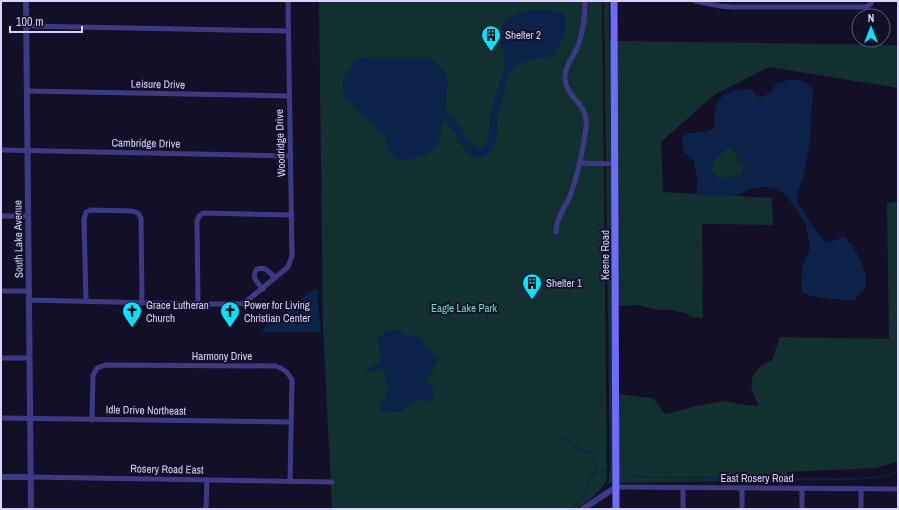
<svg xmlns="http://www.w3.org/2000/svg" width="899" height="510" font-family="'Archivo Narrow',sans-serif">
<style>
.green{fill:#12302f}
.water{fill:#0c2248;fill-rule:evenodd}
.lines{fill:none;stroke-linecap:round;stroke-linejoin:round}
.stream{stroke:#0c2248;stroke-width:1.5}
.minor{stroke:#3d3a85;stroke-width:5}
.tertiary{stroke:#3d3a85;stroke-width:6}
.secondary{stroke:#6f6bff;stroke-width:7}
.labels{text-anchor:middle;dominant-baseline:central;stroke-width:3.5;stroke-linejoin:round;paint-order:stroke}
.poi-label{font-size:11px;fill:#d9d4ff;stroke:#130f26;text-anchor:start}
.street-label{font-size:11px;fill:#d9d4ff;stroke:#130f26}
.park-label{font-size:11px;fill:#5fe0c0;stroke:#130f26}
</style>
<rect width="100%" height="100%" fill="#130f26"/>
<!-- green -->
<g class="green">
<path d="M 319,1 L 602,1 L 607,479 C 600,493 589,501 576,509 L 332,509 L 323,327 Z"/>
<path d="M 604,1 L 609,1 L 609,40 L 612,41 L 613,162 L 606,162 Z"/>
<path d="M 617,41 L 898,45 L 898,88 L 769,67 L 714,95 L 661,142 L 663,192 L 772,198 L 773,225 L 702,224 L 703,318 L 691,317 L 686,313 L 671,310 L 657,310 L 638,305 L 618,306 Z"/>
<path d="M 729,148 L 736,152 L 738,163 L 743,165 L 742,174 L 735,177 L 716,177 L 711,170 C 713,159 719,152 729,148 Z"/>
<path d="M 606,167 L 613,167 L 614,483 L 609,483 L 606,485 L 609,479 L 610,468 Z"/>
<path d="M 898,202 L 898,461 L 876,468 L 787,472 L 789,480 L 619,483 L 618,394 L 653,398 L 665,414 L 700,405 L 723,401 L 754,406 L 758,405 C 757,400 753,395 752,390 C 749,374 759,366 772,360 L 780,337 L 889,339 L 887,203 Z"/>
</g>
<!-- water -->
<g class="water">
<path d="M 537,10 L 557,11 L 564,14 C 569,30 561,42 554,56 L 549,57 L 535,58 L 519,63 L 509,74 L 498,117 L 496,142 L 490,154 C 457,168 465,133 444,122 C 440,129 441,139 437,145 C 432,152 424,156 416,158 C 406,161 395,161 389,150 C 388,147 388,143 386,139 C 382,134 376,128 372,123 C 362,112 344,104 343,89 C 342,76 350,68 357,59 L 366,57 L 430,57 C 436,63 443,67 446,75 C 450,85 444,98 447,109 C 450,119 461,124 465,133 C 468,138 469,143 474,146 C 477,148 481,147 485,146 L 488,139 L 489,124 L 493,102 L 504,69 L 505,57 L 499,39 L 500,33 L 504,23 L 508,18 L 520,12 Z"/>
<path d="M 788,80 C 800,80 805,79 813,89 L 810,142 L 804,175 L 798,190 L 797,201 L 813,227 L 826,243 L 845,237 C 855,247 873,277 863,292 C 860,295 856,298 853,300 C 836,300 820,299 803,293 L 801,285 L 802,267 L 810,248 L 806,224 L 786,195 L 772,187 L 753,188 L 736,196 L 697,194 L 697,180 L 694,161 L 684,153 L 682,145 L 682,139 L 685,133 L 704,132 L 714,128 C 715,122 714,113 716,107 C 720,90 738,90 752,89 L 758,97 L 765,96 L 777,84 ZM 729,148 L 736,152 L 738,163 L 743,165 L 742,174 L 735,177 L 716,177 L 711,170 C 713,159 719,152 729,148 Z"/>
<path d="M 317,288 L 321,333 C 301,331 281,333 260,332 L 281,314 L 284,314 L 308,293 Z"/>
<path d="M 396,330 L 402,331 L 406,336 L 421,338 L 423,342 L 439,359 L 426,381 L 433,388 L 434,400 L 430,402 L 419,399 L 400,412 L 383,413 L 381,412 L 380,404 C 382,401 385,399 386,396 C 391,387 385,377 382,369 L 369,373 L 367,372 L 367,370 L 378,364 L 381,360 C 378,347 374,342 385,331 Z"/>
</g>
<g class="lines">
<!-- stream -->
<g class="stream">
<path d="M 560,439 C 575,440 570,445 579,449 C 584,452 590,451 593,456 C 597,461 595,467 597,472"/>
<path d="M 627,475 L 644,477 C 699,478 754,479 810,479 C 838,479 871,481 898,472"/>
<path d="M 573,509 C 576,505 580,501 583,497 C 589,486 590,468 605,471"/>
</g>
<!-- minor -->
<g class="minor">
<path d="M 695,1 L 720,6 L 732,7 L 866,7 L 871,4 L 872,1"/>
<path d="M 26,26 L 288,31"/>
<path d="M 27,91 L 289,96"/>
<path d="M 1,150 L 291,156"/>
<path d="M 579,163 L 615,164"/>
<path d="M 1,216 L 28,216"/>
<path d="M 556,232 C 556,218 565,208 570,196 C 578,175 583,150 586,128 C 589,102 566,99 565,79 C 564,66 575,55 579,43 C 583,31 585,14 585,1"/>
<path d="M 263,289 C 258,283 251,278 256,270 C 265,265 269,272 275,278"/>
<path d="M 1,291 L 28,291"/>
<path d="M 28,300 L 198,304 L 243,304 L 288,267 L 292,256 L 288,1"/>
<path d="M 86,301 L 84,220 L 86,212 L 91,210 L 132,211 L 138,213 L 141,218 L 142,303"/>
<path d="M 198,304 L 197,221 L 199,216 L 203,213 L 292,215"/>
<path d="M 1,358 L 29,358"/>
<path d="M 1,418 L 290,422"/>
<path d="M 92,420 L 93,375 L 97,368 L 105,365 L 276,366 C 284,369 288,372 292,380 L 290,482"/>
<path d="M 30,477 L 332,482"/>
<path d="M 616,487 L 898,489"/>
<path d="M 683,488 L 683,509"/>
<path d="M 742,488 L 742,509"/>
<path d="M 802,488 L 802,509"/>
<path d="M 861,489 L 861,509"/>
<path d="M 206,509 L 207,480"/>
</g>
<!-- tertiary -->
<g class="tertiary">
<path d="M 26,1 L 31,509"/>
<path d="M 1,477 L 30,477"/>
<path d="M 583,509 L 616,487"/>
</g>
<!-- secondary -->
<path class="secondary" d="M 614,1 L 616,509"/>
</g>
<!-- icons -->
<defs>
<symbol id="building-pin" viewBox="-11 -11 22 30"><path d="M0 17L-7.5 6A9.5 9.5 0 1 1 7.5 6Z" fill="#00e5ff" stroke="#130f26"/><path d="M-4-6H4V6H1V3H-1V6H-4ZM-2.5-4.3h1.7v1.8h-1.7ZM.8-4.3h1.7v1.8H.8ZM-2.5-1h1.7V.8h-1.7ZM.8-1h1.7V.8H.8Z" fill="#111"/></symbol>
<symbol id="church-pin" viewBox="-11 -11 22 30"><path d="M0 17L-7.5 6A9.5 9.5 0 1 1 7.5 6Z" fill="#00e5ff" stroke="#130f26"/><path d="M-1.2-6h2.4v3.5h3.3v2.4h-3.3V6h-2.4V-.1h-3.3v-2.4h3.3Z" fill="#111"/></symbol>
</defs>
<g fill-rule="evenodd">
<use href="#building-pin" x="480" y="24" width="22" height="30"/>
<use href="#building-pin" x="521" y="272" width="22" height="30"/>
<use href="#church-pin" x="121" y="300" width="22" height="30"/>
<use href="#church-pin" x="219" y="300" width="22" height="30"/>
</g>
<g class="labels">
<!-- poi labels -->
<g class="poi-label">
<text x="505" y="35">Shelter 2</text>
<text x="546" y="283">Shelter 1</text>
<text x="146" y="305">Grace Lutheran<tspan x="146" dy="13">Church</tspan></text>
<text x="244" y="305">Power for Living<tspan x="244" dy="13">Christian Center</tspan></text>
</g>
<!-- street labels -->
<g class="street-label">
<text transform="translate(158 84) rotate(1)">Leisure Drive</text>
<text transform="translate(146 143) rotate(1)">Cambridge Drive</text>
<text transform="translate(280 143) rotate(-92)">Woodridge Drive</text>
<text transform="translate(18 239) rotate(-91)">South Lake Avenue</text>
<text transform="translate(605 255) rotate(-90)">Keene Road</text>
<text x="222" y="356">Harmony Drive</text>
<text transform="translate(146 410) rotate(1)">Idle Drive Northeast</text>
<text transform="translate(167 469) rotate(1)">Rosery Road East</text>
<text x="757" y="478">East Rosery Road</text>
</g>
<!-- park labels -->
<g class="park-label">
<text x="464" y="308">Eagle Lake Park</text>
</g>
</g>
<!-- border -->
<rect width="899" height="510" fill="none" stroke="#d9d4ff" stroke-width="4"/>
<!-- north arrow -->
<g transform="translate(871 28)"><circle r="19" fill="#130f26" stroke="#625e7d"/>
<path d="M0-3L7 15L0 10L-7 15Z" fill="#00e5ff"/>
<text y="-6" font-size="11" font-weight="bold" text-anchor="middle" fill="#d9d4ff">N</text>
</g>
<!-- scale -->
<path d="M10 26v6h72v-6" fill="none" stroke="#d9d4ff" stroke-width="2"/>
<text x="16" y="26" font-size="12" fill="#d9d4ff" stroke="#130f26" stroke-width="3" paint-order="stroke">100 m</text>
</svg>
